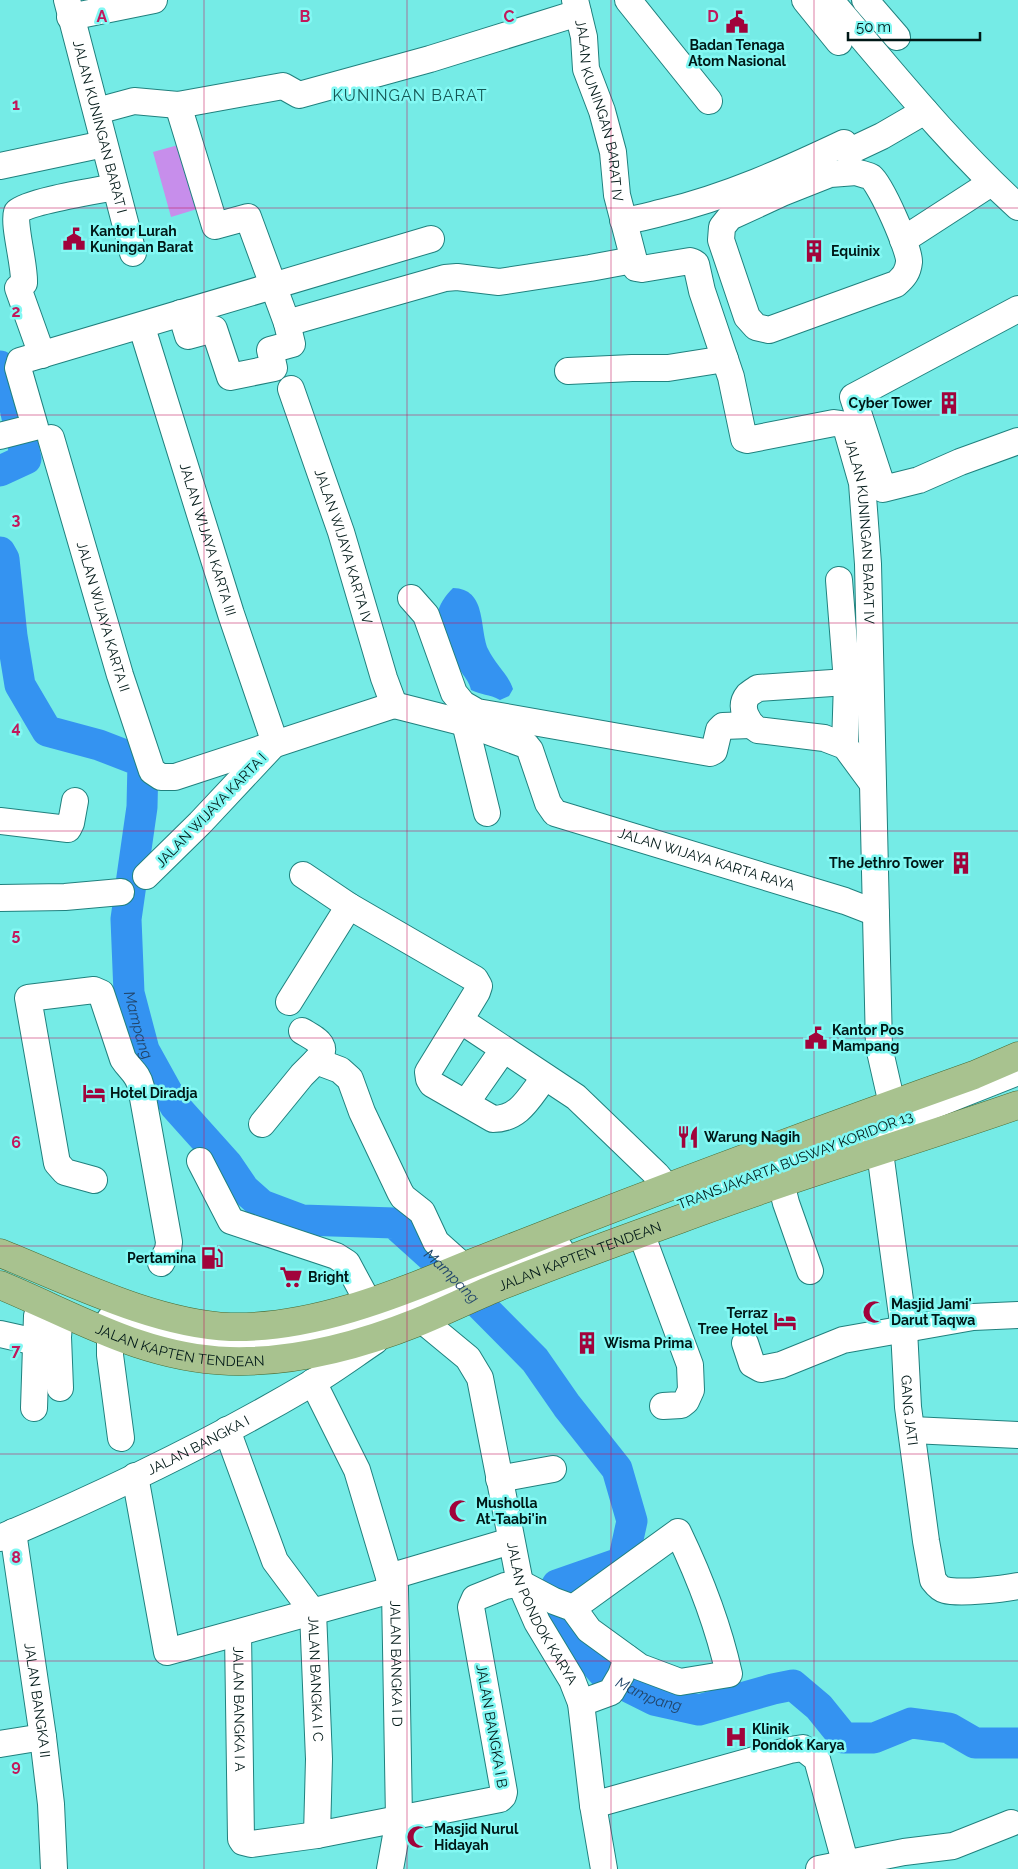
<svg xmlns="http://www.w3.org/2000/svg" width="1018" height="1869" font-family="Raleway,sans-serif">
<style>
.green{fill:#c78eeb}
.water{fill:#3493f1}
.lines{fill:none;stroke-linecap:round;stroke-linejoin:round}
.river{stroke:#3493f1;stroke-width:31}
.minor-casing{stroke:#20817e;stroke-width:28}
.major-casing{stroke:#486c35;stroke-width:29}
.minor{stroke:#fff;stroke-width:26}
.major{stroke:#a8c28f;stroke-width:28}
.grid{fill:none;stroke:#c2185b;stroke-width:1;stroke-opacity:0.55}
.labels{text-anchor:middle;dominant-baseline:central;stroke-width:5;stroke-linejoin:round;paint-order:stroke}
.poi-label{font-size:14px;font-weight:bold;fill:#001817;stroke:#83f8f3;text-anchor:start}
.street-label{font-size:14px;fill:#001817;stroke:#83f8f3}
.water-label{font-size:15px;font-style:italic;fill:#21456b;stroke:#83f8f3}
.quarter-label{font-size:16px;letter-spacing:1px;fill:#155856;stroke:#83f8f3}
.grid-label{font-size:16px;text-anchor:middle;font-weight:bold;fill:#c2185b;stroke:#83f8f3;stroke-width:5;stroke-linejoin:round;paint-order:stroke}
</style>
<rect width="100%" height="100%" fill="#75ebe6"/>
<!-- green -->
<path class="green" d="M 189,142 L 207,206 L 171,217 L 153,152 Z"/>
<!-- water -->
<path class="water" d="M 453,588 C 487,589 479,627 488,649 C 495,664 508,674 513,689 L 509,696 L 500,700 C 489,694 481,695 471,690 C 469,682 466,679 462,673 C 455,661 439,628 438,615 C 438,605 446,595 453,588 Z"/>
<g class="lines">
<!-- river -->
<g class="river">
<path d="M 0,366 L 12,394 L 26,459 L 0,471"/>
<path id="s1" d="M 0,552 L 4,559 L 12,636 L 20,685 L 47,731 L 99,745 L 143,762 L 142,807 L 126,919 L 129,993 L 144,1050 L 175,1106 L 227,1164 L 244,1189 L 262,1205 L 302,1220 L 394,1223 L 444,1268 L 535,1360 L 567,1406 L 617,1469 L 632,1521 L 623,1562 L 557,1585 L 547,1605 L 558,1633 L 585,1652 L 606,1676 L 654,1700 L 699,1710 L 773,1689 L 793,1685 L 819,1707 L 844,1738 L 874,1738 L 911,1723 L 949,1728 L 975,1743 L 1018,1743"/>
</g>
<defs>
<g id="minor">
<path id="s2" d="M 67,0 L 133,253"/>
<path id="s3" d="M 575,0 L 584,37 L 586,69 L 602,111 L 613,152 L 617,195 L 636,268 L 642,269 L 690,261 L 693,262 L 696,264 L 702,291 L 731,377 L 744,439 L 747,440 L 834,423 L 841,424 L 846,427 L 862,483 L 868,564 L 879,1047 L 892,1104"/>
<path d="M 628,0 L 709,101"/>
<path d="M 805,0 L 839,42"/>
<path d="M 830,0 C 891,71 949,144 1018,207"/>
<path d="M 865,0 L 897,37"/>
<path d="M 70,17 L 154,0"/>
<path d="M 178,105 L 215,226 L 248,217 L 287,323 L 445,278 L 457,277 L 499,282 L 590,268 L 633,260"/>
<path d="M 97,111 L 134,101 L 178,105 L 283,86 L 299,95 L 430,59 L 578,13"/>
<path d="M 0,166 L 104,144"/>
<path d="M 856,172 C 861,174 868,175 871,177 C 881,185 910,250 909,262 C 908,272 904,277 896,284 L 769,330 L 756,327 L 747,317 L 721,240 L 722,227 L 730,217 L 782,193 L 830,174 Z"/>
<path d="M 623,220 C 637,220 651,215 664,212 C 727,197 787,170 844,143 L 848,152 L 882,136 L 925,111"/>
<path d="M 903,240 L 991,183"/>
<path d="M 1018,309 L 853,397 L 883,489 L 919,480 L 960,462 L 1018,441"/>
<path d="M 181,313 L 188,336 L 214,329 L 230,377 L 274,368 L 270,350 L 292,344 L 287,323"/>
<path id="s4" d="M 144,334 L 231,614 L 275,743 L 200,823 L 146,876"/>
<path d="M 42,355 L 18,288 L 24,283 C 25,265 13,225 17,212 C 29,201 96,191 115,187"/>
<path d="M 568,371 L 632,368 L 668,368 L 725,359"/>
<path id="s5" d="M 291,389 L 341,532 L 384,678 L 394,705"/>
<path d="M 0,436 L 35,427 L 18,368 L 20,361 L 431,239"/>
<path id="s6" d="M 51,438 L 120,675 L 152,771 L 161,777 L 175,777 L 394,705"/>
<path d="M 839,580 L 847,682 L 845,746"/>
<path d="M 411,598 L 426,615 L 454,693 L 463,704 L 477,712 L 710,753 L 714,751 L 719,730 L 723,726 L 750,725"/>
<path d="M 847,682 L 758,688 C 755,690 750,693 748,695 C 738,707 748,724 758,730 L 824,738 L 845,746 L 873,784"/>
<path id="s7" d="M 394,705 L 465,723 L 526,745 L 530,750 L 548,803 L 555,813 L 845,901 L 876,913"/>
<path d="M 465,723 L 487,813"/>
<path d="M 0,821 L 68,829 L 71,823 L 75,801"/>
<path d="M 303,875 L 349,906 L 475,979 L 479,986 L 477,992 L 460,1020 L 576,1097 L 656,1174 L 667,1187"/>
<path d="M 0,898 L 65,897 L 121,892"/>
<path d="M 289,1002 L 349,906"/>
<path d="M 460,1020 L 428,1072 L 429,1079 L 432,1084 L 493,1119 C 520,1119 529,1097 545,1077"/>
<path d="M 302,1031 C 315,1039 331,1045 316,1061"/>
<path d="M 466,1103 L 503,1050"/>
<path d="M 262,1124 L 302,1075 L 316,1061 L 340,1070 L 350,1079 L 362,1112 L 400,1192 L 403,1197 L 422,1212 L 436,1242 L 464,1267"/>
<path id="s8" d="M 880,1152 L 904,1330 L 908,1407 L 926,1541 L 933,1580 C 936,1584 940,1589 945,1590 C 959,1594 1003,1589 1018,1586"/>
<path d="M 200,1161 L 231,1221 L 336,1256 L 347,1263 L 368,1302"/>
<path d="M 94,1180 L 65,1172 L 57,1163 L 28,998 L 94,990 L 101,993 L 123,1059 C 130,1070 138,1073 141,1087 L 169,1242 L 168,1250 L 161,1263"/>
<path d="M 781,1183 L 786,1203 L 810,1271"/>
<path d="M 697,1199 L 1018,1072"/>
<path d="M 641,1233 L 690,1365 L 691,1390 L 686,1401 L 681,1405 L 663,1406"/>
<path d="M 110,1319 L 139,1330 L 175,1339 L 230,1345 L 261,1345 L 318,1334 L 365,1320 L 560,1249"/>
<path id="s9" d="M 422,1320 L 468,1358 L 480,1378 L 520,1583 L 537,1622 L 572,1680 L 581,1703 L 593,1805 L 604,1869"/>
<path d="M 0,1334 L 36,1342"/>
<path d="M 110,1335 L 110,1355 L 121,1438"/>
<path d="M 745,1343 L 752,1364 L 761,1369 L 781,1365 L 843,1340 L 973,1317 L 1018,1315"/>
<path id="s10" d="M 313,1382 L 357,1470 L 389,1577 L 395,1589 L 399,1819 L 390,1869"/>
<path d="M 60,1388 L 58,1337 L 60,1313"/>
<path d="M 34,1408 L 37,1316 L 41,1304"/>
<path id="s11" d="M 227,1430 L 275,1561 L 313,1612 L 319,1759 L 317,1835 L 500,1799 L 503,1796 L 504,1792 L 471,1607 L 475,1598 L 505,1586 L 520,1583 L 554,1601 L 573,1608 L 589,1630 L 640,1667 L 680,1682 L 729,1674 C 718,1624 700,1578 678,1532 L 573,1608"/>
<path d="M 912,1430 L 1018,1435"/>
<path d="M 135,1476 L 167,1652 L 395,1589"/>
<path d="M 499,1479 L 553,1469"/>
<path id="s12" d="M 13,1532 L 43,1737 L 51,1804 L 54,1869"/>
<path id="s13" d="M 0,1538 C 106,1493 212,1442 312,1383 C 334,1370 354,1355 375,1341"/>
<path d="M 389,1577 L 511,1541"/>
<path id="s14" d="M 238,1633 L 241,1839 L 243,1842 L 251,1844 L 317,1835"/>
<path d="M 581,1703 L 611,1692 L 621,1675 L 627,1658"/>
<path d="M 0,1744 L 43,1737"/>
<path d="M 593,1805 L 790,1750 L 803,1748 L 817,1759 L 847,1869"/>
<path d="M 819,1869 L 904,1852 L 953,1846 L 1011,1823"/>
</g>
<g id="major">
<path d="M 0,1253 C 70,1281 155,1324 230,1327 C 309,1329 393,1296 465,1266 C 503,1251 542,1236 580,1221 C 711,1170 842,1122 974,1075 L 1018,1056"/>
<path id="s15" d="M 0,1285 C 77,1317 143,1358 229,1361 C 295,1363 358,1346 418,1322 C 445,1311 471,1298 498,1287 C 558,1263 619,1241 680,1219 C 791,1177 906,1144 1018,1105"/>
</g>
</defs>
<!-- minor casing -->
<use href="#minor" class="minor-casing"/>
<!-- major casing -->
<use href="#major" class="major-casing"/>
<!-- minor -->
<use href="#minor" class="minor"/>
<!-- major -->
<use href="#major" class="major"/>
</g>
<!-- grid -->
<path class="grid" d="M 204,0 L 204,1869M 407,0 L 407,1869M 611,0 L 611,1869M 814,0 L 814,1869M 0,208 L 1018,208M 0,415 L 1018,415M 0,623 L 1018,623M 0,831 L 1018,831M 0,1038 L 1018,1038M 0,1246 L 1018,1246M 0,1454 L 1018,1454M 0,1661 L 1018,1661"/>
<!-- icons -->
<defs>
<symbol id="civic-bare" viewBox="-9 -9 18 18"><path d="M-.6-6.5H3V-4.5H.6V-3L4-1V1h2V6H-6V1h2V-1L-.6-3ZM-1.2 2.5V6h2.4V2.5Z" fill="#a1033b" stroke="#83f8f3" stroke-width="2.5" paint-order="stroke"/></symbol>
<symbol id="building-bare" viewBox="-9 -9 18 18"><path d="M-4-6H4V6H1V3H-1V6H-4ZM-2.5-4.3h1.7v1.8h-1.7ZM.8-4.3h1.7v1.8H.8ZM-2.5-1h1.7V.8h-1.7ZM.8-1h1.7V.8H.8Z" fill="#a1033b" stroke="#83f8f3" stroke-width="2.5" paint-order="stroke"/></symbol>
<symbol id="hotel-bare" viewBox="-9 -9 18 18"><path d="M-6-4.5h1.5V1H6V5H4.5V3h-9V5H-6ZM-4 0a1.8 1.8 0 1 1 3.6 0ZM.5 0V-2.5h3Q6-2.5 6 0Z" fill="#a1033b" stroke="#83f8f3" stroke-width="2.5" paint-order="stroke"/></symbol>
<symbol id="restaurant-bare" viewBox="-9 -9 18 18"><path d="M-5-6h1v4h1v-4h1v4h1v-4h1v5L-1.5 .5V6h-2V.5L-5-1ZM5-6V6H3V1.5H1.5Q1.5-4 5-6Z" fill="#a1033b" stroke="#83f8f3" stroke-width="2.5" paint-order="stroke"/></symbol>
<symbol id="fuel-bare" viewBox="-9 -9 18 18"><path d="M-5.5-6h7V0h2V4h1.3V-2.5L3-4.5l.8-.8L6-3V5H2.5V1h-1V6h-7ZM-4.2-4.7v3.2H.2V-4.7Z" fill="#a1033b" stroke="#83f8f3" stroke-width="2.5" paint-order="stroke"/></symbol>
<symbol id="supermarket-bare" viewBox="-9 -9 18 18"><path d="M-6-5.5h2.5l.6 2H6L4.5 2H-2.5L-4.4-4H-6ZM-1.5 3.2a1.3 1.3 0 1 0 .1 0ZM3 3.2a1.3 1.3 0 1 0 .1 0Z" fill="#a1033b" stroke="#83f8f3" stroke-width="2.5" paint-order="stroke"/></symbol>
<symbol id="mosque-bare" viewBox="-9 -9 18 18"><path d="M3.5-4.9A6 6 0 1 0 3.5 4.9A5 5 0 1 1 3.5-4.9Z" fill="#a1033b" stroke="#83f8f3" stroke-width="2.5" paint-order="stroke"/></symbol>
<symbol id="hospital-bare" viewBox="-9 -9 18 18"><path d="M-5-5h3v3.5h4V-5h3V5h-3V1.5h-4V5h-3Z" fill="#a1033b" stroke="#83f8f3" stroke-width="2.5" paint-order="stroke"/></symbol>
</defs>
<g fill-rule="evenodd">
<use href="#civic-bare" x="721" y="6" width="32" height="32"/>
<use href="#civic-bare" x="58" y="223" width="32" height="32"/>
<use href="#building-bare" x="798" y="235" width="32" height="32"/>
<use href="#building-bare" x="933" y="387" width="32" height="32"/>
<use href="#building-bare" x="945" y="847" width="32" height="32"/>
<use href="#civic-bare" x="800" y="1022" width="32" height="32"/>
<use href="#hotel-bare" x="78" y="1077" width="32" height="32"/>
<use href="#restaurant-bare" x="672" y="1121" width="32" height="32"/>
<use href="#fuel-bare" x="196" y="1242" width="32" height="32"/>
<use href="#supermarket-bare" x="275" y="1261" width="32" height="32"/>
<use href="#mosque-bare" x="858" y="1296" width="32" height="32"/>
<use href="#hotel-bare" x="769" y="1305" width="32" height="32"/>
<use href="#building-bare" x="571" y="1327" width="32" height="32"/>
<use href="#mosque-bare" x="444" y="1495" width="32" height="32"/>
<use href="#hospital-bare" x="720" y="1721" width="32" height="32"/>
<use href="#mosque-bare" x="402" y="1821" width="32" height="32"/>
</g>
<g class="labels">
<!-- poi labels -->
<g class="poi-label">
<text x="737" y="45" text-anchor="middle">Badan Tenaga<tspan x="737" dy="16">Atom Nasional</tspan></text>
<text x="90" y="231">Kantor Lurah<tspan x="90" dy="16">Kuningan Barat</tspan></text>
<text x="831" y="251">Equinix</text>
<text x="932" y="403" text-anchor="end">Cyber Tower</text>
<text x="944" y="863" text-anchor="end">The Jethro Tower</text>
<text x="832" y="1030">Kantor Pos<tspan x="832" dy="16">Mampang</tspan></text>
<text x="110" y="1093">Hotel Diradja</text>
<text x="704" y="1137">Warung Nagih</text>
<text x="196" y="1258" text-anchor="end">Pertamina</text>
<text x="308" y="1277">Bright</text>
<text x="891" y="1304">Masjid Jami'<tspan x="891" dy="16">Darut Taqwa</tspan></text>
<text x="768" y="1313" text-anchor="end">Terraz<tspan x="768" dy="16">Tree Hotel</tspan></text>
<text x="604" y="1343">Wisma Prima</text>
<text x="476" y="1503">Musholla<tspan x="476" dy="16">At-Taabi'in</tspan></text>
<text x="752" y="1729">Klinik<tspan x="752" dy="16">Pondok Karya</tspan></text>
<text x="434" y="1829">Masjid Nurul<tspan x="434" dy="16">Hidayah</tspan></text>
</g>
<!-- street labels -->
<g class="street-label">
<text stroke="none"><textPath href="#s3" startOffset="114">JALAN KUNINGAN BARAT IV</textPath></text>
<text stroke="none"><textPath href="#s2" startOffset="131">JALAN KUNINGAN BARAT I</textPath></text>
<text stroke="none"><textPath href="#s3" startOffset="730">JALAN KUNINGAN BARAT IV</textPath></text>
<text stroke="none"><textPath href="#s4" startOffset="215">JALAN WIJAYA KARTA III</textPath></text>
<text stroke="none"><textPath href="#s5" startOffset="166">JALAN WIJAYA KARTA IV</textPath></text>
<text stroke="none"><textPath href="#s6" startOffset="186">JALAN WIJAYA KARTA II</textPath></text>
<text transform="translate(211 810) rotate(-46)">JALAN WIJAYA KARTA I</text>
<text stroke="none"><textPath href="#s7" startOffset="371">JALAN WIJAYA KARTA RAYA</textPath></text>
<text transform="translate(795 1160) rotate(-21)">TRANSJAKARTA BUSWAY KORIDOR 13</text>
<text stroke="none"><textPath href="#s15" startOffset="612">JALAN KAPTEN TENDEAN</textPath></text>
<text stroke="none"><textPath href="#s15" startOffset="192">JALAN KAPTEN TENDEAN</textPath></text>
<text stroke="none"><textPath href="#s8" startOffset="260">GANG JATI</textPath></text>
<text stroke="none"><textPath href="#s13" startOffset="219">JALAN BANGKA I</textPath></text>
<text stroke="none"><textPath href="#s9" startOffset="328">JALAN PONDOK KARYA</textPath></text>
<text stroke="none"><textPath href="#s10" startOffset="298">JALAN BANGKA I D</textPath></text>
<text stroke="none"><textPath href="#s11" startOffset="270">JALAN BANGKA I C</textPath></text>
<text stroke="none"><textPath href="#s12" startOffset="170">JALAN BANGKA II</textPath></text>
<text stroke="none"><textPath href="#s14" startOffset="76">JALAN BANGKA I A</textPath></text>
<text transform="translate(492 1726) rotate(80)">JALAN BANGKA I B</text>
</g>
<!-- water labels -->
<g class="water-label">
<text stroke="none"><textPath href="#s1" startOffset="555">Mampang</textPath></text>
<text stroke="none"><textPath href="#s1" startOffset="990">Mampang</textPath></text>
<text stroke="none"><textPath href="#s1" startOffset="1575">Mampang</textPath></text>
</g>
<!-- quarter labels -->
<g class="quarter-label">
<text x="410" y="95">KUNINGAN BARAT</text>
</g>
</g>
<g class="grid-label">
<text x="102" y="22">A</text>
<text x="305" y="22">B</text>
<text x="509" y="22">C</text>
<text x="713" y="22">D</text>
<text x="16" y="110">1</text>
<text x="16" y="317">2</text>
<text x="16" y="525">3</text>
<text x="16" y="733">4</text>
<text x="16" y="940">5</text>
<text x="16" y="1148">6</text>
<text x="16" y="1356">7</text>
<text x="16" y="1563">8</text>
<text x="16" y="1771">9</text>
</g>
<!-- scale -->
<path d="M848 32v8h132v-8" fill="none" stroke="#001817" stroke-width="2.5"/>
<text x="856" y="32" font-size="15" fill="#001817" stroke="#83f8f3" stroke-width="4" paint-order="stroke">50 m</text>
</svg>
